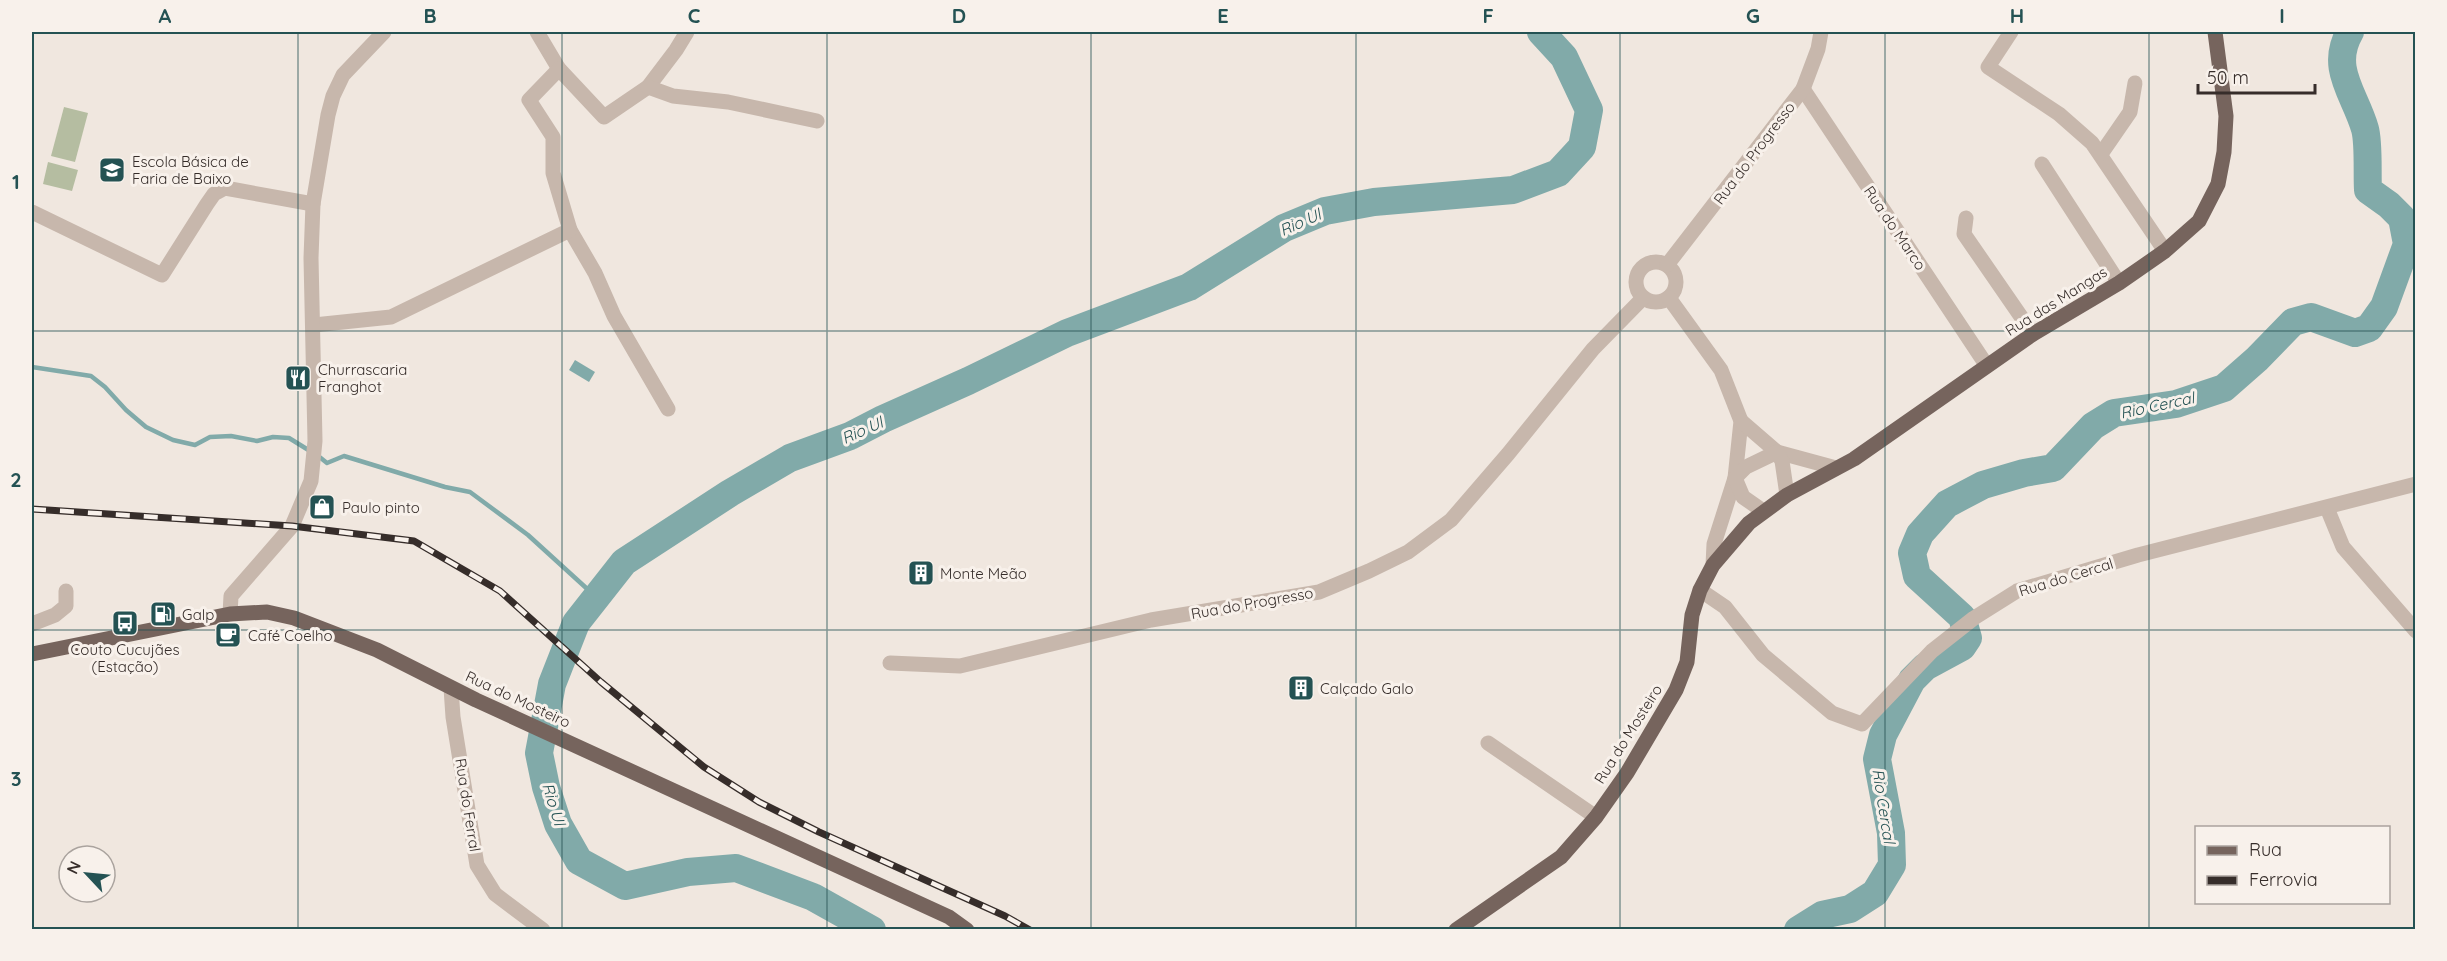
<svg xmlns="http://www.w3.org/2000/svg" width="2447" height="961" font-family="Quicksand,sans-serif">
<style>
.green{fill:#b5bda1}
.water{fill:#81aaa9}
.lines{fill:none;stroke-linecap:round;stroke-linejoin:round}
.stream{stroke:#81aaa9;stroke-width:4.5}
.river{stroke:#81aaa9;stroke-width:28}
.minor{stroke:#c7b7ac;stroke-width:15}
.major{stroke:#76645d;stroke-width:15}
.rail-casing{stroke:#362d2a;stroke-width:7}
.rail{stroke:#f8f1eb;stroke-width:4.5;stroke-dasharray:14;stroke-linecap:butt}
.grid{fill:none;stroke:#245253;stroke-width:1.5;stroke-opacity:0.55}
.labels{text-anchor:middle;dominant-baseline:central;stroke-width:6;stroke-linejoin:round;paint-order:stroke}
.street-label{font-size:15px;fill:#362d2a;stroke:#f8f1eb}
.poi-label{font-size:15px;fill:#362d2a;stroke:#f8f1eb;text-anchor:start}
.water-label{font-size:16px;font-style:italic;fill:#245253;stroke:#f8f1eb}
.neatline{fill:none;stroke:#245253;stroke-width:2}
.grid-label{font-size:20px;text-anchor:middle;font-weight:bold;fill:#245253}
</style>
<rect width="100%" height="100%" fill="#f0e7df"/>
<!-- green -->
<g class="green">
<path d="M 64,107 L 88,113 L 75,162 L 51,156 Z"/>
<path d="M 48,162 L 78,170 L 72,191 L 43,184 Z"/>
</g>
<!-- water -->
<path class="water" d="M 575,360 L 595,372 L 589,382 L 569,370 Z"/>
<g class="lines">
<!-- stream -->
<g class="stream">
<path d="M 32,367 L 91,376 L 105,387 L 126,410 L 146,427 L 173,440 L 195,445 L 210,437 L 231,436 L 257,441 L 273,437 L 289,438 L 310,451"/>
<path d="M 317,455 L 327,463 L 344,456 L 445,487 L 470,492 L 528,535 L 595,596"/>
</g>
<!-- river -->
<g class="river">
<path d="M 872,930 L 813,897 L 736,868 L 688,872 L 625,886 L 579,861 L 558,824 L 546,787 L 539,753 L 552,684 L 576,623 L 624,562 L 730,493 L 790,458 L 850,436 L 883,419 L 968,381 L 1067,333 L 1189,287 L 1284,228 L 1325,211 L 1374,202 L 1513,190 L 1558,173 L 1582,147 L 1589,110 L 1564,57 L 1541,32"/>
<path d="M 1798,930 L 1822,915 L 1850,909 L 1875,893 L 1892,865 L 1891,833 L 1877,759 L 1883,735 L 1912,680 L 1925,667 L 1962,647 L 1968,638 L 1962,617 L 1917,576 L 1912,553 L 1920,534 L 1947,504 L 1983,485 L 2024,473 L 2053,468 L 2093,426 L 2114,413 L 2176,404 L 2224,388 L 2257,359 L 2293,322 L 2311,317 L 2355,333 L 2369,328 L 2384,307 L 2407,244 L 2402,218 L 2389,205 L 2368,190 C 2367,173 2369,143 2365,129 C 2355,94 2329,68 2350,32"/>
</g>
<!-- minor -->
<g class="minor">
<path d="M 537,32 L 559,69 L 604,117 L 648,87 L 676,50 L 687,32"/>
<path d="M 2011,32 L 1988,67 L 2059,114 L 2092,143 L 2165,251"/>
<path d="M 648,87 L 673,96 L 728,102 L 817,121"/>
<path d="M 1803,89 L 1987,366"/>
<path d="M 2101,154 L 2130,112 L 2135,83"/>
<path d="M 2042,164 L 2119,283"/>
<path d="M 32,212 L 162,275 L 207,204 L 214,194 L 225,188 L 313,204"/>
<path d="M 1966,218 L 1964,234 L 2033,334"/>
<path d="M 570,230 L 595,273 L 614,316 L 668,409"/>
<circle cx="1656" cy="282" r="20"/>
<path d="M 1667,265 L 1803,89 L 1818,49 L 1821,32"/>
<path d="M 1669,298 L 1721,370 L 1741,421 L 1735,478 L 1714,544 L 1713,565"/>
<path d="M 314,325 L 391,317 L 570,230 L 553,173 L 553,137 L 529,100 L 559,69"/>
<path d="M 1741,421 L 1777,452 L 1836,468"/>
<path d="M 2327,508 L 2343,547 L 2416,631"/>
<path d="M 1763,511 L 1743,497 L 1735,478 L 1746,467 L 1777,452 L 1782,461 L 1787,495"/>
<path d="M 1700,590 L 1725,607 L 1763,655 L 1832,713 L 1862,724 L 1932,651 L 1974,618 L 2017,591 L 2138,555 L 2416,484"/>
<path d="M 230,614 L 231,596 L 292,526 L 311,481 L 315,441 L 311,258 L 313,204 L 328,115 L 333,96 L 343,75 L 384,32"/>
<path d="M 32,624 L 55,615 L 66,606 L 66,591"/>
<path d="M 890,663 L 960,666 L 1151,620 L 1319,592 L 1369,571 L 1408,552 L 1451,520 L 1508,454 L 1593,349 L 1643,298"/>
<path d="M 451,688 L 453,717 L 477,865 L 495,894 L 543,930"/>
<path d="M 1488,743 L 1596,817"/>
</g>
<!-- major -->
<g class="major">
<path d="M 32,654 L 230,614 L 267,612 L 294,618 L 377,650 L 476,700 L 949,917 L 967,930"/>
<path d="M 1456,930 L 1561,857 L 1596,817 L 1627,773 L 1676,690 L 1687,662 L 1692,615 L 1700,590 L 1713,565 L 1749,523 L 1787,495 L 1854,459 L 2033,334 L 2119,283 L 2165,251 L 2199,221 L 2218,184 L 2224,152 L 2226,116 L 2215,32"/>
</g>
<defs>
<path id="rail" d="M 32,509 L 292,526 L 414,541 L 500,591 L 601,682 L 704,767 L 759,802 L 819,832 L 1005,916 L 1030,930"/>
</defs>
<!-- rail casing -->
<use href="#rail" class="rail-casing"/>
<!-- rail -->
<use href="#rail" class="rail"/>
</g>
<!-- grid -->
<path class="grid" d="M 298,32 L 298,930M 562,32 L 562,930M 827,32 L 827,930M 1091,32 L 1091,930M 1356,32 L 1356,930M 1620,32 L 1620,930M 1885,32 L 1885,930M 2149,32 L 2149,930M 32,331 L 2416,331M 32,630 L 2416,630"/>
<!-- icons -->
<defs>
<symbol id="school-square" viewBox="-11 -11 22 22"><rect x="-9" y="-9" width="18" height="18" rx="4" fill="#245253" stroke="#f8f1eb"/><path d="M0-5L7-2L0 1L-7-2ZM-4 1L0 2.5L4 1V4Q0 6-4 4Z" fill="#fff"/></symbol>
<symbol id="restaurant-square" viewBox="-11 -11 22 22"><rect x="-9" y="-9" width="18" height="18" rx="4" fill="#245253" stroke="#f8f1eb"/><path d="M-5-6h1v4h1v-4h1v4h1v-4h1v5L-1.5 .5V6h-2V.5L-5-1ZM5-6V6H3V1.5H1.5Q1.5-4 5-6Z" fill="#fff"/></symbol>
<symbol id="shop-square" viewBox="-11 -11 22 22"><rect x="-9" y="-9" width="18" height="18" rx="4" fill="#245253" stroke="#f8f1eb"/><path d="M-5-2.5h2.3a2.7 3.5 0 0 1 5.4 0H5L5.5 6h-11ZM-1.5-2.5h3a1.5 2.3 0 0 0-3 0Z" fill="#fff"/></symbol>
<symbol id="building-square" viewBox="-11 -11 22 22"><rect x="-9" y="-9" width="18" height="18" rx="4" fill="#245253" stroke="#f8f1eb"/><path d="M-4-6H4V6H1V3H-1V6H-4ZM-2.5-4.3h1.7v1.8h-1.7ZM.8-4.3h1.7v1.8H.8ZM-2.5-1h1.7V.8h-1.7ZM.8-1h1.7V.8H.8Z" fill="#fff"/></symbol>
<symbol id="fuel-square" viewBox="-11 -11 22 22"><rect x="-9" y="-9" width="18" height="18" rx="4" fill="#245253" stroke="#f8f1eb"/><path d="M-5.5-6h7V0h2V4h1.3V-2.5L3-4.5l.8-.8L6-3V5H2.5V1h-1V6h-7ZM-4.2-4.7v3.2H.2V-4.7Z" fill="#fff"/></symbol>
<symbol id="bus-square" viewBox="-11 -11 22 22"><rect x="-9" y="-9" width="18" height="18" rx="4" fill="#245253" stroke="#f8f1eb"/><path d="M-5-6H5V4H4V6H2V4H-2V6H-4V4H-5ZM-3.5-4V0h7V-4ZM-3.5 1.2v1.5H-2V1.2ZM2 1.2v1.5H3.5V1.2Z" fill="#fff"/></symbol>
<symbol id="cafe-square" viewBox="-11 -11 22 22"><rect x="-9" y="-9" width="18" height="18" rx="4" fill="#245253" stroke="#f8f1eb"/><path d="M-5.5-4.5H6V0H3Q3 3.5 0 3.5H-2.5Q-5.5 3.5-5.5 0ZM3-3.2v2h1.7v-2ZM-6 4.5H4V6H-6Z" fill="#fff"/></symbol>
</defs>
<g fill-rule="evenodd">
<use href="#school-square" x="97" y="155" width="30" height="30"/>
<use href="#restaurant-square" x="283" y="363" width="30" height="30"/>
<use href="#shop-square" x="307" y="492" width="30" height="30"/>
<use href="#building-square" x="906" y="558" width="30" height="30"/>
<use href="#fuel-square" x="148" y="599" width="30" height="30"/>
<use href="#bus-square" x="110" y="608" width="30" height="30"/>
<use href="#cafe-square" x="213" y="620" width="30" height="30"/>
<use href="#building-square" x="1286" y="673" width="30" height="30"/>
</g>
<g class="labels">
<!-- street labels -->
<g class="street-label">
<text transform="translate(1754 153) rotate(-53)">Rua do Progresso</text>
<text transform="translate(1895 228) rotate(56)">Rua do Marco</text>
<text transform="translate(2056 301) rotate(-32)">Rua das Mangas</text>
<text transform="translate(2066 577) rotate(-17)">Rua do Cercal</text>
<text transform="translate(1252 603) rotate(-10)">Rua do Progresso</text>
<text transform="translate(518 699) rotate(25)">Rua do Mosteiro</text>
<text transform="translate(1628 734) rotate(-58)">Rua do Mosteiro</text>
<text transform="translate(468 805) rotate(81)">Rua do Ferral</text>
</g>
<!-- poi labels -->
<g class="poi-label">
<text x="132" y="161">Escola Básica de<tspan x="132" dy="17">Faria de Baixo</tspan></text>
<text x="318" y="369">Churrascaria<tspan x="318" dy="17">Franghot</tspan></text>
<text x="342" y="507">Paulo pinto</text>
<text x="940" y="573">Monte Meão</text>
<text x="182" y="614">Galp</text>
<text x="248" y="635">Café Coelho</text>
<text x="125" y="649" text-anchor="middle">Couto Cucujães<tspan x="125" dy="17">(Estação)</tspan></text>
<text x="1320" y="688">Calçado Galo</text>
</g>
<!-- water labels -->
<g class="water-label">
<text transform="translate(1300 222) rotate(-24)">Rio Ul</text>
<text transform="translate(2157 405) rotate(-12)">Rio Cercal</text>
<text transform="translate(862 430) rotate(-24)">Rio Ul</text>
<text transform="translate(554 804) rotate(73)">Rio Ul</text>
<text transform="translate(1884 806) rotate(81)">Rio Cercal</text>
</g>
</g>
<!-- border -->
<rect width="2447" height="961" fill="none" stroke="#f8f1eb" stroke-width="66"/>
<!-- legend -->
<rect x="2195" y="826" width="195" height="78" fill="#f8f1eb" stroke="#aaa39e" stroke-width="1.5"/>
<rect x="2207" y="846" width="30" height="9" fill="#76645d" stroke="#aaa39e" stroke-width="1.5"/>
<text x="2249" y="856" font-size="18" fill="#362d2a">Rua</text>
<rect x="2207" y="876" width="30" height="9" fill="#362d2a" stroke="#aaa39e" stroke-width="1.5"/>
<text x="2249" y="886" font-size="18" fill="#362d2a">Ferrovia</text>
<!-- north arrow -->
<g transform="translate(87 874) rotate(296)"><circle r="28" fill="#f8f1eb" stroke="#aaa39e" stroke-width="1.5"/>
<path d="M0-4.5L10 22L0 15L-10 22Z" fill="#245253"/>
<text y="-9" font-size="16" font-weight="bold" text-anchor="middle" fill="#362d2a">N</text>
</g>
<!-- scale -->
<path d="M2198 84v9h117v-9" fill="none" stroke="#362d2a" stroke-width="3"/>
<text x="2207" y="84" font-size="18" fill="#362d2a" stroke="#f8f1eb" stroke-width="4.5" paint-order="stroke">50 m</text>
<rect x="33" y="33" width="2381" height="895" class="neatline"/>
<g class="grid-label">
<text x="165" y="23">A</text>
<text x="430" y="23">B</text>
<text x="694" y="23">C</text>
<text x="959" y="23">D</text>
<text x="1223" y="23">E</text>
<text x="1488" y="23">F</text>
<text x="1753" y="23">G</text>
<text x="2017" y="23">H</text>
<text x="2282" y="23">I</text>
<text x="16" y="189">1</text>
<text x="16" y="487">2</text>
<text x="16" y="786">3</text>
</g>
</svg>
